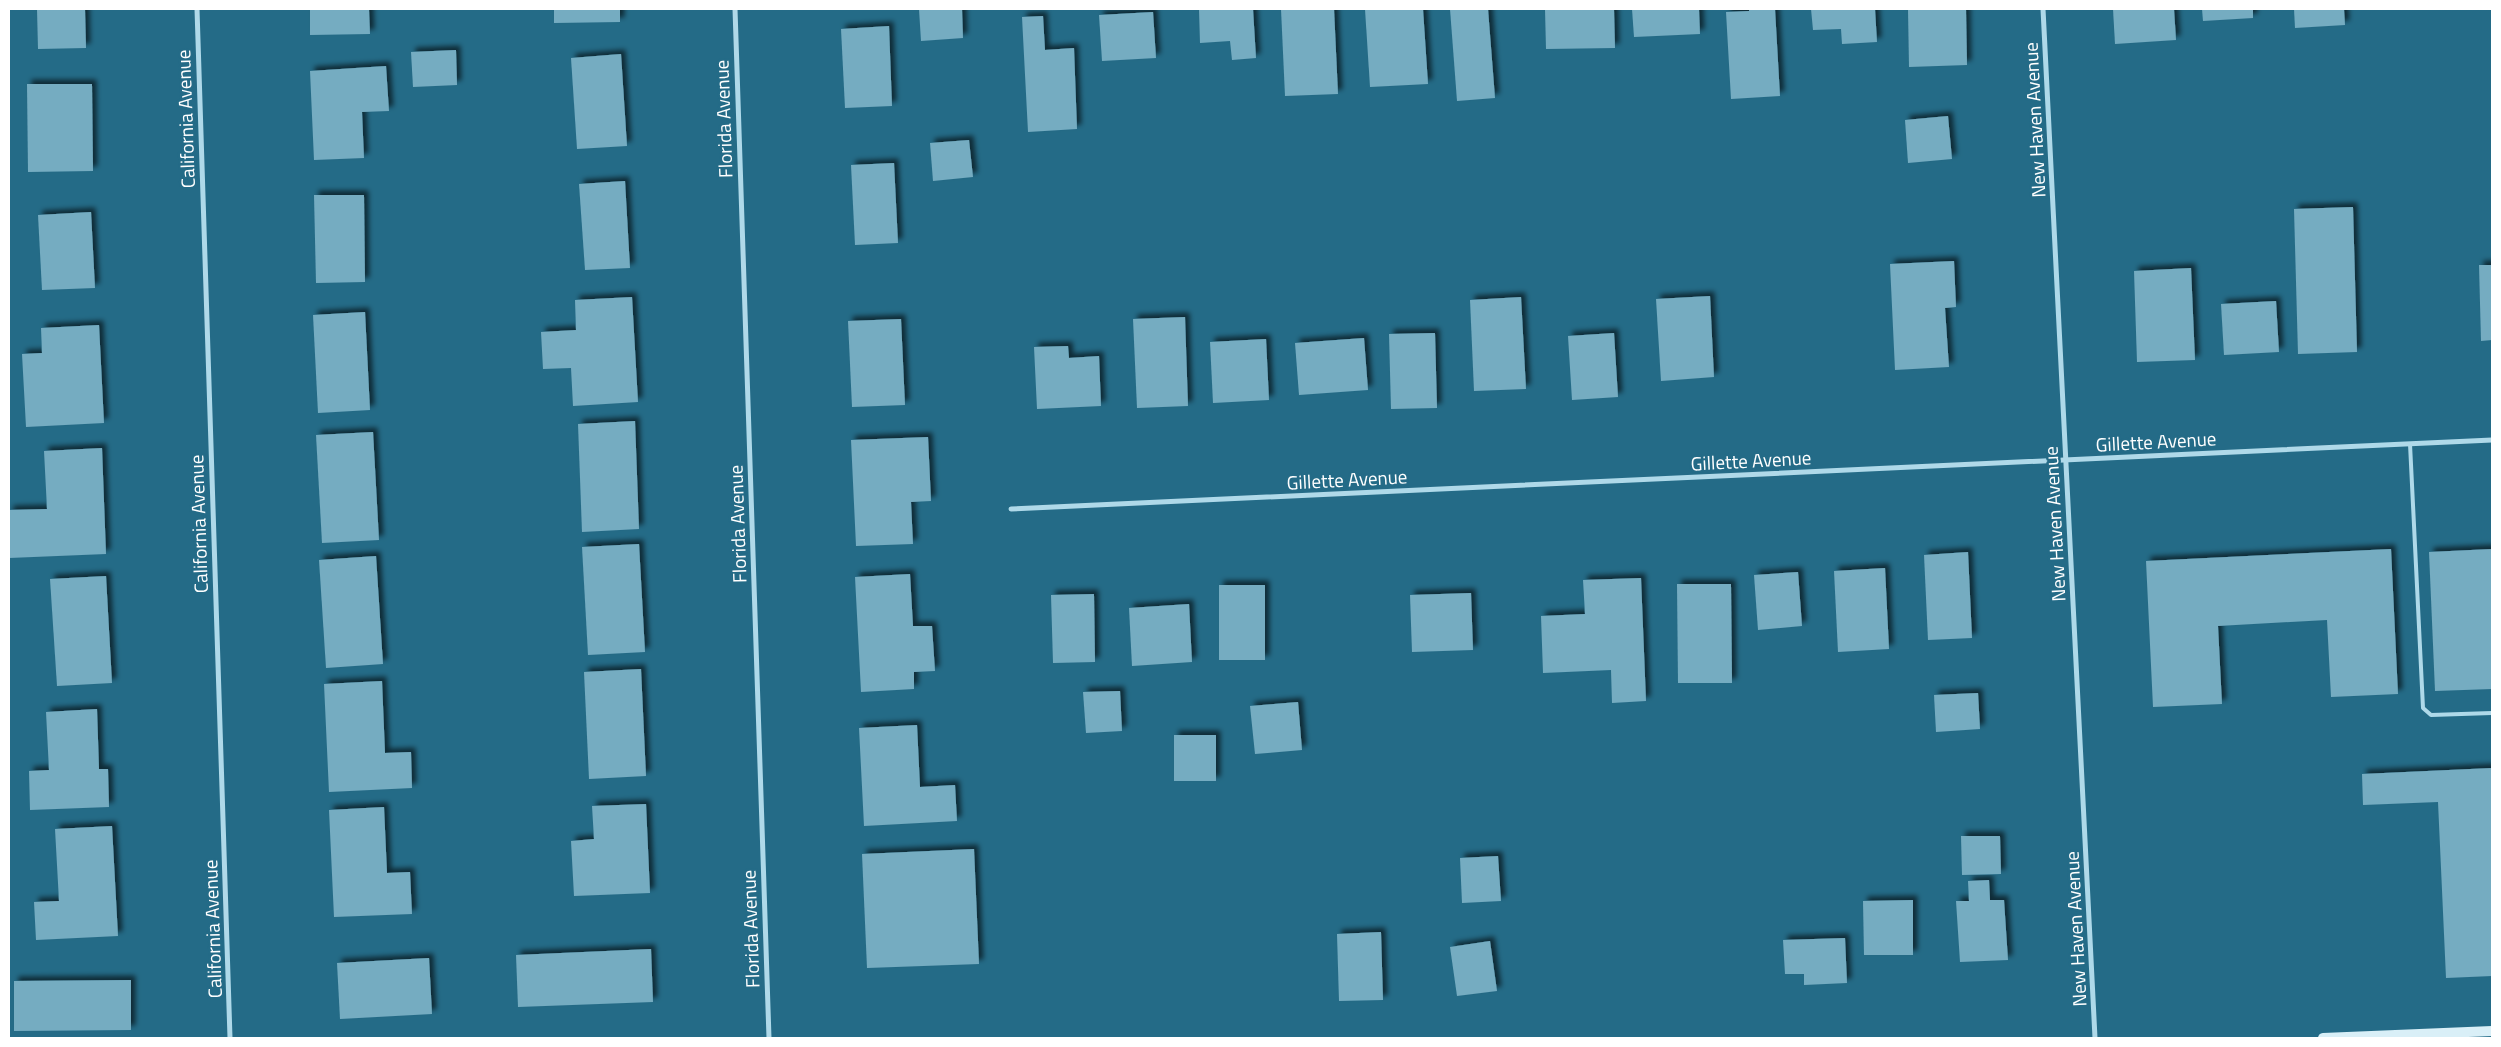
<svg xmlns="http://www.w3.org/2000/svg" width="2501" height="1047" font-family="'Titillium Web',sans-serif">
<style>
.building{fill:#75acc1;filter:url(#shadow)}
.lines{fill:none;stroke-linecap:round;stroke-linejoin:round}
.lane{stroke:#afd9e9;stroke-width:4}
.street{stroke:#afd9e9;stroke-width:5}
.secondary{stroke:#d9eff7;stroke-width:10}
.labels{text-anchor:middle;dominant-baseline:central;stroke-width:5;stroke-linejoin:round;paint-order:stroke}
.street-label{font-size:19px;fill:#fff;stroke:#246b87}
</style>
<defs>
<filter id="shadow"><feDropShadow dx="4.5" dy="-4.5" stdDeviation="2.5" flood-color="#0009"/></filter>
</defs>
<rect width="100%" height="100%" fill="#246b87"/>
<!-- building -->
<g class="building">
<path d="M 37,9 L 85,9 L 86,48 L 38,49 Z"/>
<path d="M 310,9 L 369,9 L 370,34 L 310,35 Z"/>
<path d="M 554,9 L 620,9 L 620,22 L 554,23 Z"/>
<path d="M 919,9 L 962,9 L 963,38 L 921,41 Z"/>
<path d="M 1199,9 L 1253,9 L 1256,58 L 1232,60 L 1230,41 L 1200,43 Z"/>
<path d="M 1281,9 L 1334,9 L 1338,94 L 1285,96 Z"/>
<path d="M 1365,9 L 1423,9 L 1428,84 L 1370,87 Z"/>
<path d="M 1450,9 L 1488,9 L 1495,98 L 1457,101 Z"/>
<path d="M 1545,9 L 1614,9 L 1615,48 L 1546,49 Z"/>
<path d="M 1632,9 L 1699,9 L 1700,34 L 1634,37 Z"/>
<path d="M 1749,9 L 1775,9 L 1780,96 L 1731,99 L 1726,12 L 1749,11 Z"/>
<path d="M 1811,9 L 1875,9 L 1877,42 L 1842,44 L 1841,29 L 1813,30 Z"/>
<path d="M 1908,9 L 1966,9 L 1967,65 L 1909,67 Z"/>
<path d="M 2113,9 L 2174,9 L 2176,40 L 2115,44 Z"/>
<path d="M 2202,9 L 2253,9 L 2253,18 L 2203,21 Z"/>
<path d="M 2294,9 L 2344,9 L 2345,25 L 2295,28 Z"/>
<path d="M 1153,12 L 1156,58 L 1102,61 L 1099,15 Z"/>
<path d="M 1043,16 L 1045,50 L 1074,48 L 1077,129 L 1028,132 L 1022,17 Z"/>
<path d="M 889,26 L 892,106 L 845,108 L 841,29 Z"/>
<path d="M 456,50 L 457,85 L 413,87 L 411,52 Z"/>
<path d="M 621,54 L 627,146 L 577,149 L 571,58 Z"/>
<path d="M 386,66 L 389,111 L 362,112 L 364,158 L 314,160 L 310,71 Z"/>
<path d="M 27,84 L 92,84 L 93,171 L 28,172 Z"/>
<path d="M 1948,116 L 1952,159 L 1908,163 L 1905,120 Z"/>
<path d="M 969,140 L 973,177 L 933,181 L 930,143 Z"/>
<path d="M 894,163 L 898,243 L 855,245 L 851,165 Z"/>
<path d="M 625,181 L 630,268 L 585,270 L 579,184 Z"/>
<path d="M 314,195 L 364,195 L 365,282 L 316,283 Z"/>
<path d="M 2353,207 L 2357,352 L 2298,354 L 2294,209 Z"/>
<path d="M 91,212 L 95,288 L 42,290 L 38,215 Z"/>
<path d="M 1954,261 L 1956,307 L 1945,308 L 1949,367 L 1895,370 L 1890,264 Z"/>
<path d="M 2479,265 L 2492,265 L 2492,340 L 2481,341 Z"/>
<path d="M 2191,268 L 2195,360 L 2137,362 L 2134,271 Z"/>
<path d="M 1710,296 L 1714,377 L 1661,381 L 1656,299 Z"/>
<path d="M 632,297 L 638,402 L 573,406 L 571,368 L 543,369 L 541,332 L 576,330 L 575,300 Z"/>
<path d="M 1521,297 L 1526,389 L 1474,391 L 1470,300 Z"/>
<path d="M 2276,301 L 2279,352 L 2224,355 L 2221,304 Z"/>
<path d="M 365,312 L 370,410 L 318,413 L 313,315 Z"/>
<path d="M 1185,317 L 1188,406 L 1137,408 L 1133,319 Z"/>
<path d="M 901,319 L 905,405 L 852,407 L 848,321 Z"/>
<path d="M 99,325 L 104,423 L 26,427 L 22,354 L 42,353 L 41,328 Z"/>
<path d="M 1435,333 L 1437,408 L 1391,409 L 1389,334 Z"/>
<path d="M 1614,333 L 1618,397 L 1572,400 L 1568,336 Z"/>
<path d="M 1364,338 L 1368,390 L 1299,395 L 1295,343 Z"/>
<path d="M 1266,339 L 1269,400 L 1213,403 L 1210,342 Z"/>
<path d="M 1068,346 L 1069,358 L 1099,356 L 1101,406 L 1037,409 L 1034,347 Z"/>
<path d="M 635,421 L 639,529 L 582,532 L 578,424 Z"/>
<path d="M 373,432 L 379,540 L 322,543 L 316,435 Z"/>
<path d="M 928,437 L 931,501 L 911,502 L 913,544 L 856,546 L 851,440 Z"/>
<path d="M 102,448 L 106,554 L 9,558 L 9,510 L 47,509 L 44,451 Z"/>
<path d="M 639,544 L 645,652 L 588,655 L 582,547 Z"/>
<path d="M 2391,549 L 2398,694 L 2331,697 L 2327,620 L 2218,626 L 2222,704 L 2153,707 L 2146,561 Z"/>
<path d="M 2492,549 L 2492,689 L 2435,691 L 2429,552 Z"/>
<path d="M 1968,552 L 1972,638 L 1928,640 L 1924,555 Z"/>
<path d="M 376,556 L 383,664 L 326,668 L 319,560 Z"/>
<path d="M 1885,568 L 1889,649 L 1838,652 L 1834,571 Z"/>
<path d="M 1798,572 L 1802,626 L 1758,630 L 1754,575 Z"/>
<path d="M 910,574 L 913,626 L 932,626 L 935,671 L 914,672 L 914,689 L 861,692 L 855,577 Z"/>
<path d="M 106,576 L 112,683 L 57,686 L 50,579 Z"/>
<path d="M 1641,578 L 1646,701 L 1612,703 L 1611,670 L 1543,673 L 1541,616 L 1585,614 L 1583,580 Z"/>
<path d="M 1677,584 L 1731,584 L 1732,683 L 1678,683 Z"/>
<rect x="1219" y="585" width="46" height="75"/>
<path d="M 1471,593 L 1473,650 L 1412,652 L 1410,595 Z"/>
<path d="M 1094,594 L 1095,662 L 1053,663 L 1051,595 Z"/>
<path d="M 1189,604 L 1192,662 L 1132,666 L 1129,608 Z"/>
<path d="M 641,669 L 646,776 L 589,779 L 584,672 Z"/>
<path d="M 382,681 L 385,753 L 411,752 L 412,788 L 329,792 L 324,684 Z"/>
<path d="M 1120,691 L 1122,731 L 1086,733 L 1083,692 Z"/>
<path d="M 1978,693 L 1980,729 L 1936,732 L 1934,695 Z"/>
<path d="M 1298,702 L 1302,750 L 1255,754 L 1250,706 Z"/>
<path d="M 97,709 L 99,769 L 108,769 L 109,807 L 30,810 L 29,771 L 49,770 L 46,712 Z"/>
<path d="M 917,725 L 920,787 L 955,785 L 957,821 L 864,826 L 859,728 Z"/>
<rect x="1174" y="735" width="42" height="46"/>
<path d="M 2492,768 L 2492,976 L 2446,978 L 2438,802 L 2363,805 L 2362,774 Z"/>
<path d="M 646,804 L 650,893 L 574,896 L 571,841 L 594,839 L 592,806 Z"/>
<path d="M 384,807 L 387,873 L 410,872 L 412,914 L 334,917 L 329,810 Z"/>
<path d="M 112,826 L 118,936 L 36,940 L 34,902 L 59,901 L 55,829 Z"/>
<path d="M 1961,836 L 2000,836 L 2001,874 L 1962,875 Z"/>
<path d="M 974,849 L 979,964 L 867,968 L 862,854 Z"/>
<path d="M 1498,856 L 1501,901 L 1462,903 L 1460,858 Z"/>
<path d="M 1989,880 L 1990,900 L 2004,900 L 2008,960 L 1960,962 L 1956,901 L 1969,901 L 1968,881 Z"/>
<path d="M 1913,900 L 1913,955 L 1864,955 L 1863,901 Z"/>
<path d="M 1381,932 L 1383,1000 L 1339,1001 L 1337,934 Z"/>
<path d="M 1845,938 L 1847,983 L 1804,985 L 1804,974 L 1785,974 L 1783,940 Z"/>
<path d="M 1490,941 L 1497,991 L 1457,996 L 1450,947 Z"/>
<path d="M 651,949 L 653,1002 L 518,1007 L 516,955 Z"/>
<path d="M 429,958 L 432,1014 L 340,1019 L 337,963 Z"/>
<path d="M 131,980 L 131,1030 L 14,1031 L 14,981 Z"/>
</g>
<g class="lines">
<!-- lane -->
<path class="lane" d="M 2410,444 L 2423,708 L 2431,715 L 2492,713"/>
<!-- street -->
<g class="street">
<path d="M 197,9 L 230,1038"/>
<path d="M 735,9 L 769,1038"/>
<path d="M 2043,9 L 2095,1038"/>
<path d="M 1011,509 L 2492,440"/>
</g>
<!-- secondary -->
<path class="secondary" d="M 2323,1038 L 2492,1031"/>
</g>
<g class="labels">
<!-- street labels -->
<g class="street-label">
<text transform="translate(185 119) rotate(-92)">California Avenue</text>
<text transform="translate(723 119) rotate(-92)">Florida Avenue</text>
<text transform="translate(2034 120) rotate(-93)">New Haven Avenue</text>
<text transform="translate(2156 441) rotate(-3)">Gillette Avenue</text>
<text transform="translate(1751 460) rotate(-3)">Gillette Avenue</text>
<text transform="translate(1347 479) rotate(-3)">Gillette Avenue</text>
<text transform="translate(198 524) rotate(-92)">California Avenue</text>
<text transform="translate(737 524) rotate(-92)">Florida Avenue</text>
<text transform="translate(2054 524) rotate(-93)">New Haven Avenue</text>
<text transform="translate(212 929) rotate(-92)">California Avenue</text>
<text transform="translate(750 929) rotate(-92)">Florida Avenue</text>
<text transform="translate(2075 929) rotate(-93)">New Haven Avenue</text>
</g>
</g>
<!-- border -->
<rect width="2501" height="1047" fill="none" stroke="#ffffff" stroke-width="20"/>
</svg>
